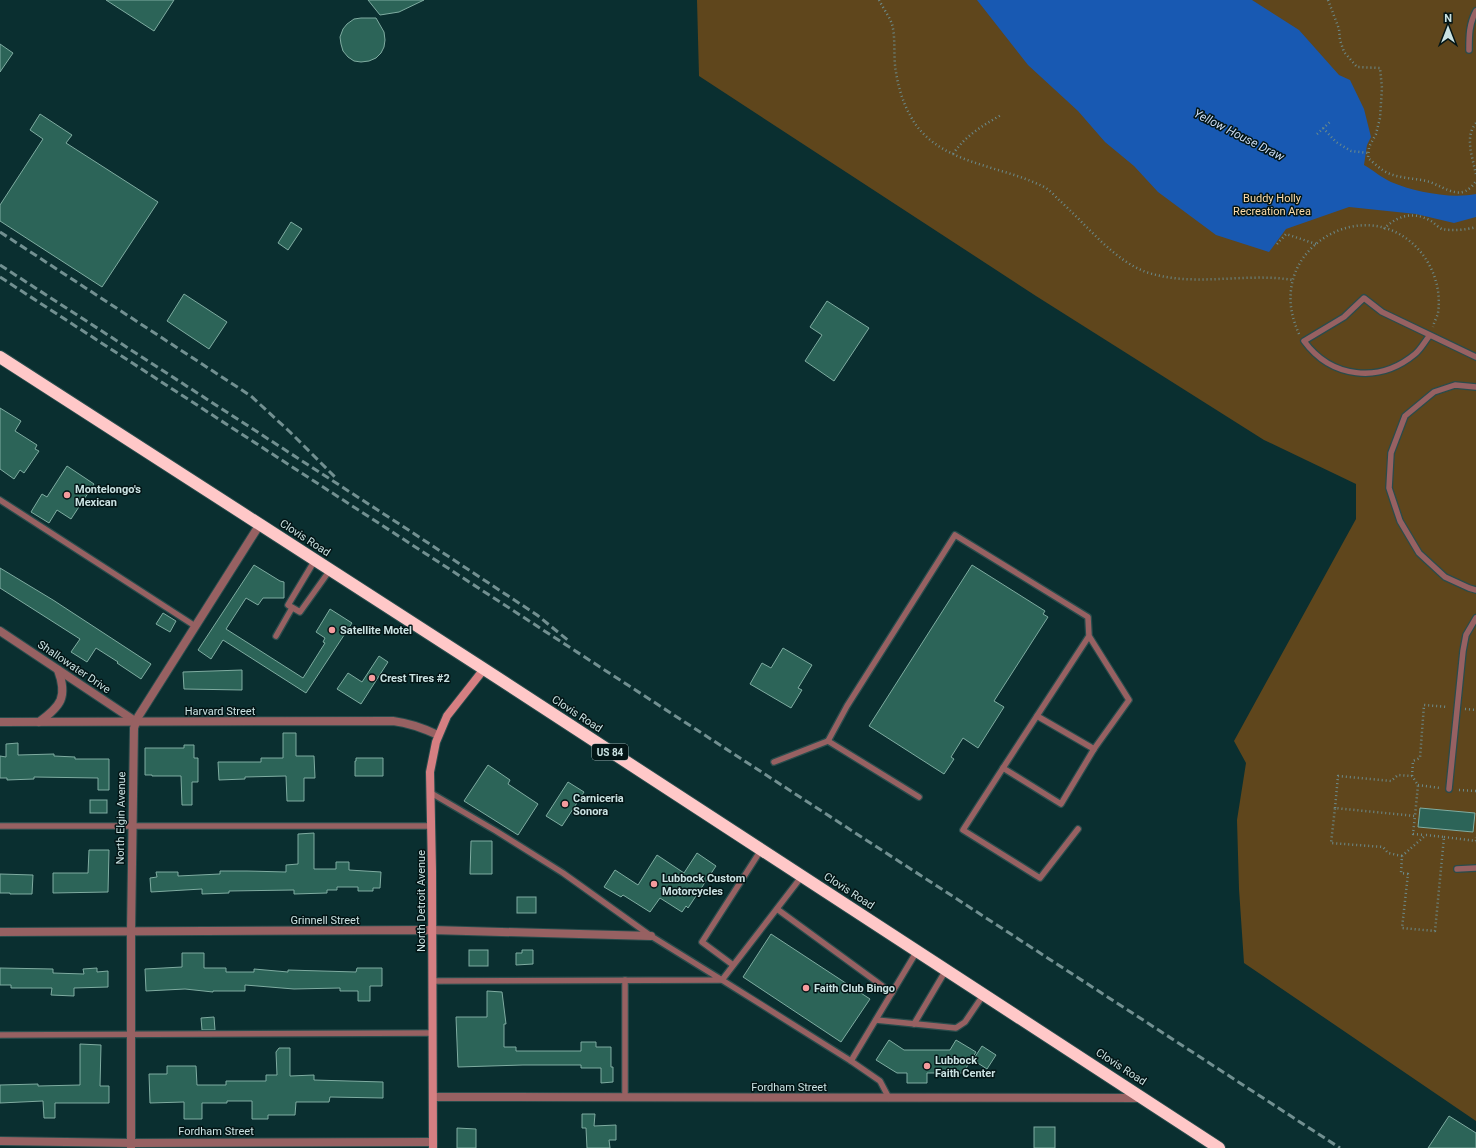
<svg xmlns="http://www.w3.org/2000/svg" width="1476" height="1148" font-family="Roboto,sans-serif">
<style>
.green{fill:#5f461c}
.water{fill:#1859b2}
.building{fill:#2c6458;stroke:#7faca1}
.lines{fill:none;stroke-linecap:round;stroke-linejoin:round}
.lane-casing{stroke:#294c4c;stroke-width:8}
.street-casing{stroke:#294c4c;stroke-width:10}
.secondary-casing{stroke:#294c4c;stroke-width:10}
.highway-casing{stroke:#294c4c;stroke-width:14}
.path{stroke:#6c8b8b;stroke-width:2.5;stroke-dasharray:1 3;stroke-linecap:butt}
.lane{stroke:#976162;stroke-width:5.5}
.street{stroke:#976162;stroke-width:8}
.secondary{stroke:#d57f82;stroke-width:8}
.highway{stroke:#ffc8c8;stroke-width:12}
.rail{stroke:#729091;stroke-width:3;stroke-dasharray:8 4;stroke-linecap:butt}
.poi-dot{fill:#f59b9d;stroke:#031516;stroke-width:1.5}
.labels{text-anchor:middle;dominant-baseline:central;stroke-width:3;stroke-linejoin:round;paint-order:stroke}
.shield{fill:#031516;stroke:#8ea4a5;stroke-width:1}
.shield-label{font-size:10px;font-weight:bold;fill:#cae2e2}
.park-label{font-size:11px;fill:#feddab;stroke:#031516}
.poi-label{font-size:11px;font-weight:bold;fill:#cae2e2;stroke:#031516;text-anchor:start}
.street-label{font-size:11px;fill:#cae2e2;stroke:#031516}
.water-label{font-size:12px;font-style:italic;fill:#cbdbf3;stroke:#031516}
</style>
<rect width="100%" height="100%" fill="#0a2f30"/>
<!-- green -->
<path class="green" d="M 697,0 L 1476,0 L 1476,1121 L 1244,963 L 1239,889 L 1237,820 L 1246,763 L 1234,741 L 1356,519 L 1356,484 L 1264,440 L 1036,296 L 699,76 Z"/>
<!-- water -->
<path class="water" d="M 977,0 L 1252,0 L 1299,30 L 1339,75 L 1350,80 L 1364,109 L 1371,137 L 1367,145 L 1364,165 C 1373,170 1382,178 1391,182 C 1415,192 1450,199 1476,194 L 1476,217 L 1454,223 L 1416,214 L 1349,207 L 1286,229 L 1269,252 L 1216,235 L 1158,192 L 1134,166 L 1105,142 L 1078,111 L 1028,65 Z"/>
<!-- building -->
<g class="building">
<path d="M 106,0 L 174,0 L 154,31 Z"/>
<path d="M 368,0 L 424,0 L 399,12 L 380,15 Z"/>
<path d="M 361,18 L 376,18 L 384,32 L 385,40 L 384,47 L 381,53 L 376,58 L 369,61 L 361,62 L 354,61 L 348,57 L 343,51 L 341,44 L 340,37 L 343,29 L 347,24 L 354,19 Z"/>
<path d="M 0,44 L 13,53 L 0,72 Z"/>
<path d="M 40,114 L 72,135 L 66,143 L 158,202 L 102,287 L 0,221 L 0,205 L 43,139 L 30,130 Z"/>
<path d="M 291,222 L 302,229 L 288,250 L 278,243 Z"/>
<path d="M 184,294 L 227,322 L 209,349 L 167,321 Z"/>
<path d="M 827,301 L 869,328 L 834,381 L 805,361 L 822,335 L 810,327 Z"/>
<path d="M 0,408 L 21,421 L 15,431 L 37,445 L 35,449 L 39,451 L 24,473 L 20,470 L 14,479 L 0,469 Z"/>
<path d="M 67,466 L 94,484 L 71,519 L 57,510 L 49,523 L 31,512 L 42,494 L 47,497 Z"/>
<path d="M 254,565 L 280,581 L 284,582 L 284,598 L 263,598 L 258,605 L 246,598 L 226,629 L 303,678 L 325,643 L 323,642 L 325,638 L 316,632 L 330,609 L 352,623 L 306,693 L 223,640 L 211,659 L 198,650 Z"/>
<path d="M 972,565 L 1045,611 L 1043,614 L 1048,617 L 994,701 L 1004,707 L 978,748 L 963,738 L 951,757 L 954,759 L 944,774 L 869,726 Z"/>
<path d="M 0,568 L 53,600 L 151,664 L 141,679 L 117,663 L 118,662 L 96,648 L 87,662 L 71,652 L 80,639 L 0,588 Z"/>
<path d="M 163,613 L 176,621 L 170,632 L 156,624 Z"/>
<path d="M 783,648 L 812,665 L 798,688 L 802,690 L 791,708 L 750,684 L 762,663 L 771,668 Z"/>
<path d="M 379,656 L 388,662 L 361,704 L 337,689 L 348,673 L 362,682 Z"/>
<path d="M 242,670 L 242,690 L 184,689 L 183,672 Z"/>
<path d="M 283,733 L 296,733 L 296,756 L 314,756 L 315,778 L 304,778 L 304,801 L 287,801 L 286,776 L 245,777 L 245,779 L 219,780 L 218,762 L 261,762 L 261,758 L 283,758 Z"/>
<path d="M 18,743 L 18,755 L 54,754 L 54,756 L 75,757 L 75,759 L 109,759 L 109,790 L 98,790 L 98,778 L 34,777 L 34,779 L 7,780 L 7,778 L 0,778 L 0,756 L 6,757 L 6,744 Z"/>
<path d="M 184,745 L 194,745 L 194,758 L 198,758 L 198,782 L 192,782 L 192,805 L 182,805 L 181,776 L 152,776 L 152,775 L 145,775 L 145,748 L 184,748 Z"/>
<path d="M 356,758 L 383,758 L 383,776 L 355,776 L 355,761 L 356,761 Z"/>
<path d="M 488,765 L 510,780 L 508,784 L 538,804 L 518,835 L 464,801 Z"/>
<path d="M 568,782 L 584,792 L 562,826 L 546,816 Z"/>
<rect x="90" y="800" width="17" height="13"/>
<path d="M 1420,808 L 1475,813 L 1473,832 L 1418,827 Z"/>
<path d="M 314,833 L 314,869 L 336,869 L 336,862 L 349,862 L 349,870 L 381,872 L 380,888 L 373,888 L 373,891 L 358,891 L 358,887 L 337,887 L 337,890 L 327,890 L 327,893 L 294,894 L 294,890 L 229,891 L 229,893 L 202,894 L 202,889 L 151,892 L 150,878 L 157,877 L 156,872 L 178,872 L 178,876 L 220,874 L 220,871 L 247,871 L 286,872 L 286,865 L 298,864 L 298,834 Z"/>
<path d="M 471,841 L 492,841 L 492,874 L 470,874 Z"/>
<path d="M 89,850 L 109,850 L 108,892 L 53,893 L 53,873 L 88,873 Z"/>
<path d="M 697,853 L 716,866 L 688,908 L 686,906 L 682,912 L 660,898 L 650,912 L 623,895 L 621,897 L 604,887 L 615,870 L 638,885 L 657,855 L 684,873 Z"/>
<path d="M 0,874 L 33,875 L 32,894 L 10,894 L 10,893 L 0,893 Z"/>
<rect x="517" y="897" width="19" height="16"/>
<path d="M 771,934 L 870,999 L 841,1042 L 743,977 Z"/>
<rect x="469" y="950" width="19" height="16"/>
<path d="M 522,950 L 533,950 L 533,964 L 516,965 L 516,953 L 522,953 Z"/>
<path d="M 182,953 L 204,953 L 204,968 L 226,968 L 226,972 L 254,972 L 254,969 L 288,972 L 288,970 L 356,972 L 357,968 L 382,968 L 382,986 L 370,986 L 370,1001 L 358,1001 L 358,991 L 340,991 L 340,988 L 294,989 L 245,985 L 245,991 L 213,991 L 213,992 L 185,989 L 146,991 L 145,969 L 182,967 Z"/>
<path d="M 0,968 L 53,969 L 53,973 L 84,974 L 83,969 L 97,968 L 97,972 L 108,971 L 108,987 L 74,988 L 74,996 L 51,995 L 52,988 L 11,988 L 11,985 L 0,985 Z"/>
<path d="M 487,991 L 502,992 L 506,1024 L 504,1024 L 504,1047 L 516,1047 L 516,1051 L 581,1051 L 581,1042 L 596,1042 L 596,1047 L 611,1047 L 611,1067 L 613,1067 L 613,1082 L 601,1083 L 601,1068 L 581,1068 L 581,1065 L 523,1065 L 458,1067 L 456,1017 L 487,1017 Z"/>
<path d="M 214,1017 L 215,1030 L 202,1030 L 201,1018 Z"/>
<path d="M 889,1040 L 904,1050 L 950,1050 L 956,1040 L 976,1052 L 963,1073 L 927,1073 L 927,1083 L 907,1083 L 907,1073 L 897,1073 L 876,1060 Z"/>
<path d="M 80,1044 L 101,1045 L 100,1086 L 109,1086 L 109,1103 L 55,1103 L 55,1118 L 44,1118 L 43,1101 L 0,1103 L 0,1085 L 38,1084 L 38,1086 L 80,1085 Z"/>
<path d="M 982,1046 L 996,1055 L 987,1069 L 973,1060 Z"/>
<path d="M 279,1048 L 290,1048 L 290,1076 L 314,1075 L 314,1080 L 383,1082 L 383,1098 L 330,1097 L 329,1102 L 296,1102 L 295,1115 L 268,1115 L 268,1119 L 252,1119 L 252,1101 L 227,1101 L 227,1103 L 202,1103 L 202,1119 L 184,1119 L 184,1102 L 150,1103 L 149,1074 L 167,1074 L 167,1066 L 196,1066 L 197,1085 L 226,1085 L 226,1081 L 266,1081 L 266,1075 L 277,1075 L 276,1052 Z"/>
<path d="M 582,1114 L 595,1114 L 594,1126 L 616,1125 L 616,1140 L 609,1140 L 610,1148 L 587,1148 L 586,1128 L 582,1128 Z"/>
<path d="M 1449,1116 L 1476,1133 L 1476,1148 L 1428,1148 Z"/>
<rect x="1034" y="1127" width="21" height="21"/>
<path d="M 457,1128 L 476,1129 L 476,1148 L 457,1148 Z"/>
</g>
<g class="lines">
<defs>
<g id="lane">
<path d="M 1469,50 C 1469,36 1469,24 1476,11"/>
<path d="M 1430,335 C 1425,341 1421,349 1415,354 C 1379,384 1331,378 1304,341 L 1344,317 L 1364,298 L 1382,312 L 1476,357"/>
<path d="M 1476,387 L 1455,385 L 1434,392 L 1405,416 L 1391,453 L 1389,488 L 1400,521 L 1419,553 L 1445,577 L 1469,588 L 1476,590"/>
<path d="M 0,500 L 195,626"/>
<path d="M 315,560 L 288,605 L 300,612 L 330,570"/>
<path d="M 276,636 L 292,608"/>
<path d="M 1037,716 L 1094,749"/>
<path d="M 828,741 L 847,706 L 955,535 L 1088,617 L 1089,636 L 1129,700 L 1094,749 L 1061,804 L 1003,768 L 1089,636"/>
<path d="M 774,762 L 828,741 L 919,797"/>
<path d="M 1003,768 L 963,830 L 1040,878 L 1078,829"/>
<path d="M 1449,789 L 1463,651 L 1466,635 L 1476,618"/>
<path d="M 431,793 L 496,831 L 563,873 L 651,936 L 722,980 L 432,981"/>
<path d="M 0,826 L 431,826"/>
<path d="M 1457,869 L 1476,868"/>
<path d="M 802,876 L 722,980 L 851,1061"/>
<path d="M 777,909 L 892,993"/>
<path d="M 733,965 L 702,942 L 761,850"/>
<path d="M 625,980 L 625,1098"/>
<path d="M 876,1020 L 956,1028 L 965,1022 L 984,994"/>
<path d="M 914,1024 L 946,970"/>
<path d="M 0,1035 L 433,1033"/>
<path d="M 889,1098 L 880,1081 L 851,1061 L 917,951"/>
</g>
<g id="street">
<path d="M 0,631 L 135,721"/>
<path d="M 0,722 L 393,721 C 409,723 423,728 438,735"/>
<path d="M 39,722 C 61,706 68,697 58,670"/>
<path d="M 0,932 L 432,930 L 651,936"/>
<path d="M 433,1097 L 1142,1098"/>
<path d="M 0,1141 L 131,1143 L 433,1142"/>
<path d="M 131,1148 L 131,932 L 134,728 L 138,717 L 260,524"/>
</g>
<path id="secondary" d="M 433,1148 L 432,871 L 430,772 L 436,742 L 447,716 L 484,669"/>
<path id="highway" d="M 0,357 L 484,669 L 1219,1148"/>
</defs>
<!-- lane casing -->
<use href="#lane" class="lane-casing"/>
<!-- street casing -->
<use href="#street" class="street-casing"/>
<!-- secondary casing -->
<use href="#secondary" class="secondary-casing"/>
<!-- highway casing -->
<use href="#highway" class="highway-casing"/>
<!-- path -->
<g class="path">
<path d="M 879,0 C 883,8 889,16 892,24 C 896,39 893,57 896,72 C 898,86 903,103 910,115 C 935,164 998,164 1042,186 C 1049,189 1055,196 1060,201 C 1086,224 1113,260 1146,272 C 1193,288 1245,272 1293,280"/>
<path d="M 1328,0 L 1339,29 L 1340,40 L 1344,52 L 1357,67 L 1380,68 L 1382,88 L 1380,118 L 1376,134 L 1369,147 L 1368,158 C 1374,163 1381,170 1388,173 C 1401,179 1417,178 1430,182 C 1448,189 1462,202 1476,181"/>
<path d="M 1476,123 C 1464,137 1473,158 1476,175"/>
<path d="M 1323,128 L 1336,142 L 1351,151 L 1368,153"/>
<path d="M 1317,134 L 1330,122"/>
<path d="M 953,154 C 965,136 982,126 1001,115"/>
<path d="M 1384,229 C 1396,216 1413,211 1429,220 C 1434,222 1437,227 1442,229 C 1452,231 1466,230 1476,227"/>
<path d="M 1277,244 L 1286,234 L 1316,244"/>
<path d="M 1299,334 C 1293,320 1289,306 1291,290 C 1295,250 1336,220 1376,226 C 1416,232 1444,273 1438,313 C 1437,317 1434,322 1433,327"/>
<path d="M 1465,709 L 1476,710"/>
<path d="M 1412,776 L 1413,761 L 1420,758 L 1424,705 L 1448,707"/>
<path d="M 1418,785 L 1440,788"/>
<path d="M 1459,790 L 1476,791"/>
<path d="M 1335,808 L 1338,776 L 1391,781 L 1398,775 L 1412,776 L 1418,785 L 1415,816"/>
<path d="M 1426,835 L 1444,837 L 1435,931 L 1402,928 L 1408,874 L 1401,873 L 1402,856 Z"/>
<path d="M 1444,837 L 1476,841 L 1476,837"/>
<path d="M 1402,856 L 1388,853 L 1383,847 L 1331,843 L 1335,808 L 1415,816 L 1413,834 L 1425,835"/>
</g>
<!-- lane -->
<use href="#lane" class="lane"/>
<!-- street -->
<use href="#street" class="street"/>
<!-- secondary -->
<use href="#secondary" class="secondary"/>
<!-- highway -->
<use href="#highway" class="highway"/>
<!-- rail -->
<g class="rail">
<path d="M 0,232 L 251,396 L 290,432 L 337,479"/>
<path d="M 0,265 L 407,529 L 537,615 L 569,641"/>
<path d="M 0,277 L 1340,1148"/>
</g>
</g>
<!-- markers -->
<g class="poi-dot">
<circle cx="67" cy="495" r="4"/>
<circle cx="332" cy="630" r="4"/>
<circle cx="372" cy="678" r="4"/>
<circle cx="565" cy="804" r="4"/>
<circle cx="654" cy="884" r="4"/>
<circle cx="806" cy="988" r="4"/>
<circle cx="927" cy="1066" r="4"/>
</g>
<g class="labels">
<!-- shield labels -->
<rect class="shield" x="592" y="744" width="36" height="16" rx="3"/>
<g class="shield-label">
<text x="610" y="752">US 84</text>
</g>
<!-- park labels -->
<g class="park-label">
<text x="1272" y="198">Buddy Holly<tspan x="1272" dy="13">Recreation Area</tspan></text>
</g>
<!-- poi labels -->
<g class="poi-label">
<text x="75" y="489">Montelongo's<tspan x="75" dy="13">Mexican</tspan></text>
<text x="340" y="630">Satellite Motel</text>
<text x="380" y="678">Crest Tires #2</text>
<text x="573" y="798">Carniceria<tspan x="573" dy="13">Sonora</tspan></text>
<text x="662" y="878">Lubbock Custom<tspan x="662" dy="13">Motorcycles</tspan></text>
<text x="814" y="988">Faith Club Bingo</text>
<text x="935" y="1060">Lubbock<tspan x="935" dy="13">Faith Center</tspan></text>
</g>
<!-- street labels -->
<g class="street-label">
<text transform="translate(305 538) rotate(33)">Clovis Road</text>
<text transform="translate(74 667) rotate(34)">Shallowater Drive</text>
<text x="220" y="711">Harvard Street</text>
<text transform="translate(577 714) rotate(33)">Clovis Road</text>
<text transform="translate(121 818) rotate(-89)">North Elgin Avenue</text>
<text transform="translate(849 891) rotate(33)">Clovis Road</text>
<text transform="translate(421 901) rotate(-90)">North Detroit Avenue</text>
<text x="325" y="920">Grinnell Street</text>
<text transform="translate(1121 1067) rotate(33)">Clovis Road</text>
<text x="789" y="1087">Fordham Street</text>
<text x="216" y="1131">Fordham Street</text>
</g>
<!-- water labels -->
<g class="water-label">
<text transform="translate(1239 135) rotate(27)">Yellow House Draw</text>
</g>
</g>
<!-- north arrow -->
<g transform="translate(1448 28)" stroke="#031516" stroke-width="3" paint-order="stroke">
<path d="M0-3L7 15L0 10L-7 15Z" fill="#cae2e2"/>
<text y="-6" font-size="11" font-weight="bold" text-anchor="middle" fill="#cae2e2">N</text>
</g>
</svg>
